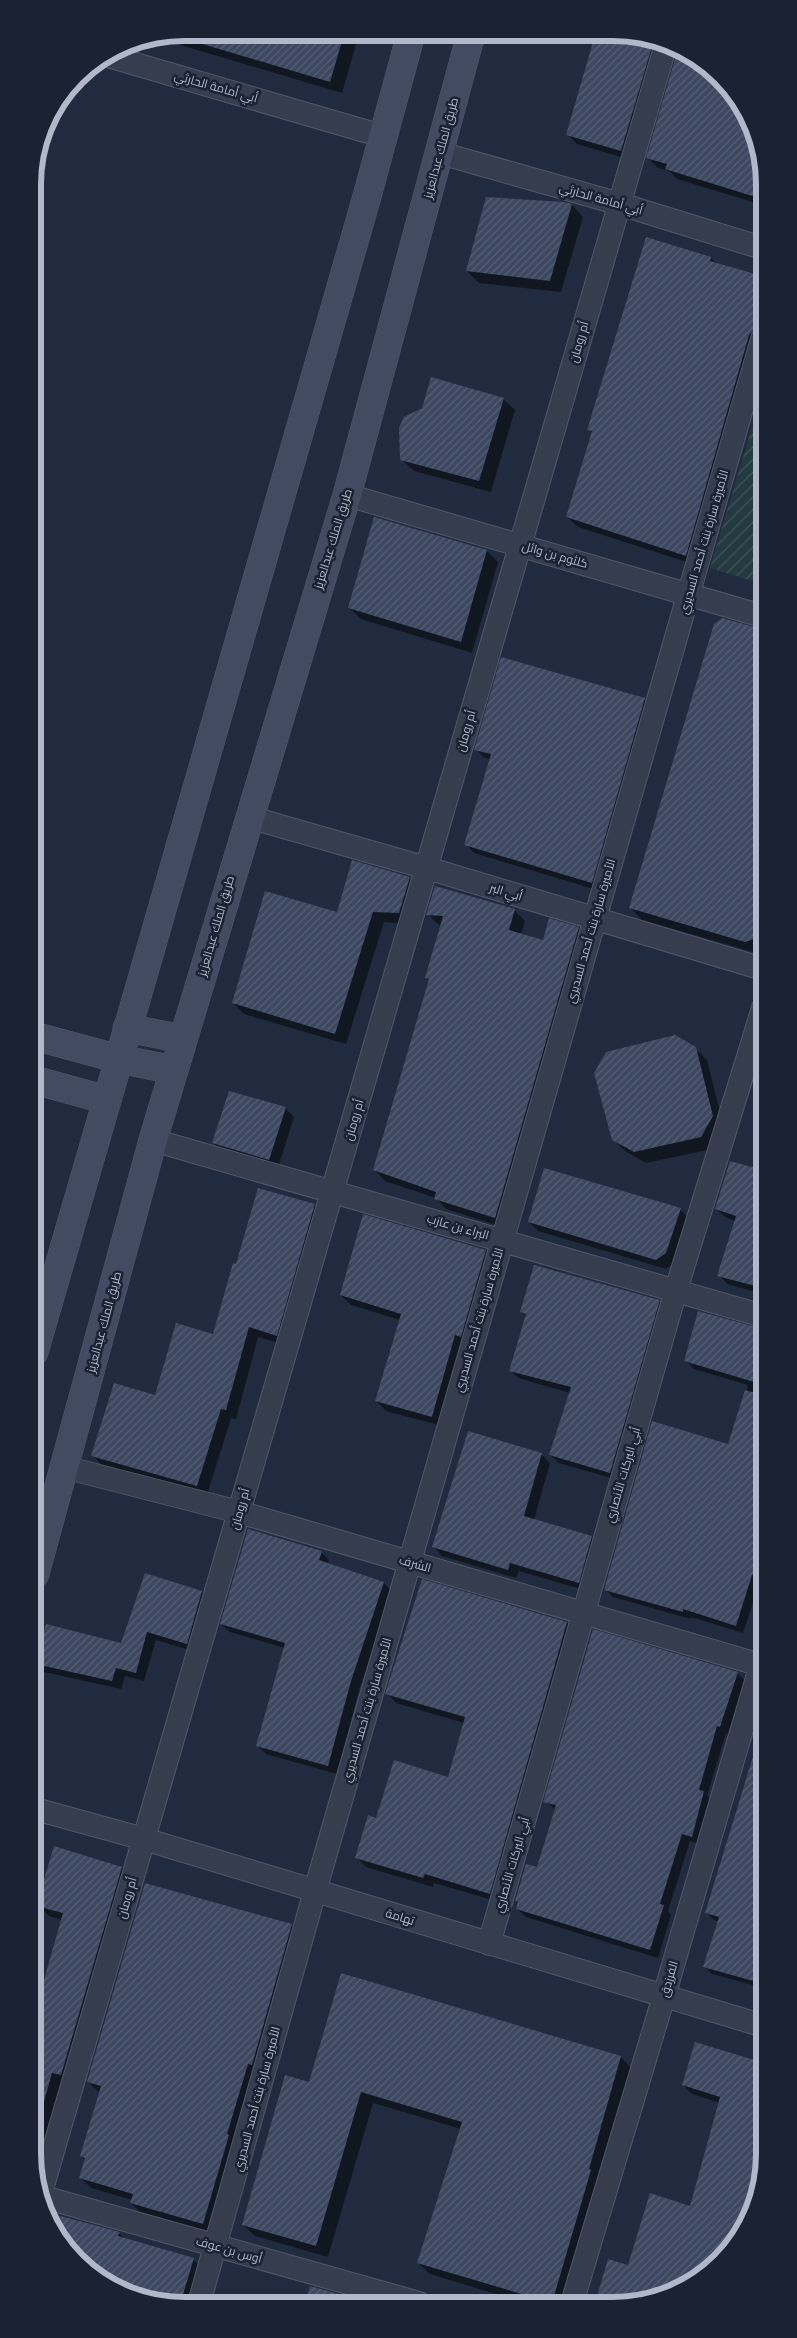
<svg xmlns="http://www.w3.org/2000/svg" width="797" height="2338" font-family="'Fira Sans Condensed',Cairo,sans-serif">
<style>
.garden{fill:url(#garden-furrows)}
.shadow{fill:#0007}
.building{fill:url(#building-hatch)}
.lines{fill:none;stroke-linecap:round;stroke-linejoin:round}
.street-casing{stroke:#50586a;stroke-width:24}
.secondary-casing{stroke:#50586a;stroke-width:29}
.street{stroke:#353d4f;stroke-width:22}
.secondary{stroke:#434b62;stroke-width:28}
.labels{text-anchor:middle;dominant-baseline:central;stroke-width:5;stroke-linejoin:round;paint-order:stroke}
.street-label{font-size:12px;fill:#b1b8ca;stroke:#1a2234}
.rim{fill:none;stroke:#b1b8ca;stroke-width:6}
</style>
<defs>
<pattern id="garden-furrows" width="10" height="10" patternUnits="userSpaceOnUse" patternTransform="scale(1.25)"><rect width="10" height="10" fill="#233a40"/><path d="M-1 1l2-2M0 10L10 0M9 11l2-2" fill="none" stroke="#41545a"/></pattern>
<pattern id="building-hatch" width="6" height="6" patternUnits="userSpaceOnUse" patternTransform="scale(1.25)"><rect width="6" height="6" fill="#3c4760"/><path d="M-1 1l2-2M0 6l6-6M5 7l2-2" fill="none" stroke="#565f75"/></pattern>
</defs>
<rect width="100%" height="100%" fill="#212b3f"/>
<!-- garden -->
<path class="garden" d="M 762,394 L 762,584 L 710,568 Z"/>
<!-- shadow -->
<g class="shadow">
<path d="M 184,32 L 359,34 L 342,93 L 157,38 Z"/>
<path d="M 643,35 L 668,45 L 631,160 L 577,144 L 567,134 Z"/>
<path d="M 679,49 L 688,53 L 720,77 L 744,109 L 762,154 L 762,205 L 677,179 L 669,171 L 658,168 L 648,158 Z"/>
<path d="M 572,205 L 583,217 L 561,292 L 479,283 L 467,271 Z"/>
<path d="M 711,258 L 716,264 L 762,277 L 762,343 L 696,565 L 578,527 L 567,517 L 593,434 L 589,429 Z"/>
<path d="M 503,399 L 515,410 L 491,492 L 414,471 L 402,460 Z"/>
<path d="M 487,551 L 498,562 L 472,653 L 361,619 L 349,608 Z"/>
<path d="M 762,629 L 763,951 L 757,953 L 642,920 L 631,908 L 758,630 Z"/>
<path d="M 644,699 L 653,707 L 600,891 L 474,853 L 466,844 L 491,759 L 484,758 L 476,749 Z"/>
<path d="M 409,878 L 420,889 L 410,924 L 384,922 L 346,1044 L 244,1014 L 233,1003 L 338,913 Z"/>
<path d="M 514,910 L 525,921 L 521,935 L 544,941 L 578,928 L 589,939 L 506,1228 L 446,1209 L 436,1198 L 385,1181 L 375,1170 L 430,981 L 426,977 L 442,925 L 439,925 L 428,914 Z"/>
<path d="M 695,1048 L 707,1060 L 724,1128 L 712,1149 L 646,1163 L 625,1151 L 613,1139 Z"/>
<path d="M 285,1108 L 294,1117 L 278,1168 L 222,1152 L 213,1143 Z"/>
<path d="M 763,1149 L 763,1294 L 727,1284 L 719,1275 L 735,1221 L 725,1217 L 716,1209 L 757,1170 Z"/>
<path d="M 314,1205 L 324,1215 L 286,1345 L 258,1337 L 236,1419 L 231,1418 L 207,1495 L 103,1466 L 93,1456 L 156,1396 L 214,1335 L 237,1266 Z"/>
<path d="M 680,1210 L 689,1218 L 675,1262 L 666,1269 L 538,1231 L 529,1222 Z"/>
<path d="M 485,1251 L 495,1261 L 442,1426 L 386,1411 L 376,1401 L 400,1320 L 351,1305 L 341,1295 Z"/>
<path d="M 659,1301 L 667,1309 L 618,1480 L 559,1463 L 550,1455 L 570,1393 L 518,1378 L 510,1370 L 527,1317 L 522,1312 Z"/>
<path d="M 699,1313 L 763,1332 L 763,1582 L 760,1582 L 743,1633 L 691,1617 L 691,1619 L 613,1597 L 605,1589 L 728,1446 L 748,1385 L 694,1369 L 686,1361 Z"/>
<path d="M 541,1454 L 550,1463 L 534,1520 L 591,1537 L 600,1546 L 587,1591 L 519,1571 L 516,1578 L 442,1556 L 434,1547 Z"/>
<path d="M 321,1552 L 329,1560 L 328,1564 L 384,1583 L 392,1592 L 359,1690 L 337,1774 L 266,1754 L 258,1746 L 285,1648 L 230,1632 L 221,1624 Z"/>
<path d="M 423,1581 L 567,1623 L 576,1632 L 499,1902 L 434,1883 L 433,1887 L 366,1867 L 356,1857 L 377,1819 L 449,1779 L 464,1723 L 396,1703 L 387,1693 Z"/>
<path d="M 202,1592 L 211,1601 L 196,1652 L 156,1640 L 144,1681 L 125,1676 L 121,1689 L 44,1672 L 35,1663 L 122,1645 Z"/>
<path d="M 737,1673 L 745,1681 L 728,1734 L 726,1733 L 707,1796 L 712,1800 L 700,1844 L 690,1841 L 668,1911 L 671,1915 L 658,1958 L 526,1917 L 517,1909 L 519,1904 L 516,1901 L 538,1869 L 556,1810 L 545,1801 Z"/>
<path d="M 764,1723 L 764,1988 L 712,1974 L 705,1967 L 719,1922 L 714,1920 L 707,1913 Z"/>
<path d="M 122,1868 L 133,1879 L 35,2180 L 35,2010 L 62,1920 L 49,1916 L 38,1905 Z"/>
<path d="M 291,1925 L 302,1936 L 214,2234 L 142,2214 L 131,2203 L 132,2200 L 91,2188 L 81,2178 L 86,2161 L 81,2156 L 100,2093 L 88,2082 Z"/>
<path d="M 342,1974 L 621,2057 L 632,2069 L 567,2303 L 525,2303 L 430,2274 L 418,2263 L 461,2129 L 373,2103 L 328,2257 L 255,2236 L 243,2225 L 310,2083 Z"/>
<path d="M 696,2044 L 764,2064 L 764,2163 L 753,2212 L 727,2254 L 689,2285 L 643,2303 L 629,2266 L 691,2207 L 720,2103 L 692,2094 L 683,2085 Z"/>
<path d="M 54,2231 L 119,2233 L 126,2240 L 193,2259 L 202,2269 L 192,2303 L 155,2303 L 117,2290 L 77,2261 Z"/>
</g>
<!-- building -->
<g class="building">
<path d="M 184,32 L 344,34 L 330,82 L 179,37 L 179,33 Z"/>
<path d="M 595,35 L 643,35 L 654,40 L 621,151 L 566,135 Z"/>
<path d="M 678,49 L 688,53 L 720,77 L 744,109 L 762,154 L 762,199 L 665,169 L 667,164 L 646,158 Z"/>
<path d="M 486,197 L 564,202 L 572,204 L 550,281 L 466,271 Z"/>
<path d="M 646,237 L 711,257 L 710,261 L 762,276 L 762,310 L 757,327 L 749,335 L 686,556 L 566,517 L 592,431 L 587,430 Z"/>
<path d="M 431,377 L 504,398 L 479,481 L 400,460 L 399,428 L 404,417 L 422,408 Z"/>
<path d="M 374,517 L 487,550 L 461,642 L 348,608 Z"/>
<path d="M 722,618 L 762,629 L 763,936 L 745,942 L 629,908 L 714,624 Z"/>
<path d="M 501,657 L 645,698 L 592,883 L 464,845 L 491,754 L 474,750 Z"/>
<path d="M 352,860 L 410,877 L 399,913 L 373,912 L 335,1034 L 232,1003 L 265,891 L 337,912 Z"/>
<path d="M 435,886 L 515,909 L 509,930 L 543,940 L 549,918 L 579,927 L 495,1218 L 434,1199 L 436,1192 L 373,1170 L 429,979 L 425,978 L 443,916 L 426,915 Z"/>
<path d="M 675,1035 L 696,1047 L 713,1116 L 701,1137 L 634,1152 L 612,1140 L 594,1073 L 606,1052 Z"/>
<path d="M 229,1091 L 286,1107 L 269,1160 L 212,1143 Z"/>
<path d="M 730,1161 L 763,1170 L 763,1288 L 717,1276 L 736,1216 L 715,1209 Z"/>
<path d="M 544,1168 L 681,1208 L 666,1253 L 656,1260 L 528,1222 Z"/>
<path d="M 258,1188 L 315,1204 L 277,1336 L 249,1327 L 226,1410 L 221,1409 L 197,1486 L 91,1456 L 114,1383 L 155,1395 L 176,1323 L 213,1334 L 233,1263 L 236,1264 Z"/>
<path d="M 363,1214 L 486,1250 L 461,1337 L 455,1335 L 432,1417 L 375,1401 L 401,1314 L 340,1295 Z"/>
<path d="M 534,1265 L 660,1300 L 610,1473 L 549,1455 L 571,1387 L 509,1371 L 526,1314 L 520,1312 Z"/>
<path d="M 698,1311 L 763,1329 L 763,1347 L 754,1382 L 684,1361 Z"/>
<path d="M 745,1390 L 763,1395 L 763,1551 L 755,1576 L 752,1575 L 736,1626 L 683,1609 L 683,1612 L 604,1590 L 652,1421 L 728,1444 Z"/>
<path d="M 468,1431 L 542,1453 L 524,1516 L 592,1536 L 579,1583 L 510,1563 L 508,1570 L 432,1547 Z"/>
<path d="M 248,1529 L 322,1551 L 319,1560 L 384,1582 L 351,1681 L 328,1766 L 256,1746 L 285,1643 L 220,1624 Z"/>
<path d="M 145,1573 L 202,1591 L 187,1644 L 147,1632 L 136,1673 L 116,1668 L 112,1681 L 35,1664 L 46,1624 L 121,1643 Z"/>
<path d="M 422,1579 L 567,1622 L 490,1894 L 425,1874 L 423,1878 L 355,1858 L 368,1815 L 376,1818 L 394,1760 L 448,1777 L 465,1717 L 385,1694 Z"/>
<path d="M 593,1629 L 738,1672 L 720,1727 L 717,1726 L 699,1790 L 704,1791 L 692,1837 L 682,1834 L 660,1904 L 664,1905 L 650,1950 L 516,1909 L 518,1902 L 515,1901 L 526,1864 L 537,1867 L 556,1805 L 543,1802 Z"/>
<path d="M 759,1737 L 764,1738 L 764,1984 L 703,1967 L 719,1917 L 705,1913 Z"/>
<path d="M 54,1846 L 122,1867 L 61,2075 L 52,2073 L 40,2116 L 35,2116 L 35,2011 L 63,1913 L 36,1906 Z"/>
<path d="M 145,1883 L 292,1924 L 252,2065 L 248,2064 L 227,2134 L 229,2135 L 203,2224 L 130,2203 L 133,2194 L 79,2178 L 85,2158 L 80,2156 L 101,2086 L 87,2082 Z"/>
<path d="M 341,1973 L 621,2056 L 589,2169 L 591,2170 L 552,2303 L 417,2263 L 462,2122 L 361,2092 L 316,2246 L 242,2225 L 285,2075 L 309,2082 Z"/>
<path d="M 695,2042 L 764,2063 L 764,2163 L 753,2212 L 727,2254 L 689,2285 L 643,2303 L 595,2303 L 608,2259 L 628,2265 L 650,2193 L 690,2206 L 720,2097 L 682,2085 Z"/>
<path d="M 57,2215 L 120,2232 L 118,2236 L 194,2258 L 182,2298 L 177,2296 L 175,2303 L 155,2303 L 117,2290 L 77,2261 L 53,2230 Z"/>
<path d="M 310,2286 L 361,2300 L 360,2303 L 305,2303 Z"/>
</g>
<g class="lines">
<defs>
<g id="street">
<path d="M 108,56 L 382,136"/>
<path d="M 440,153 L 620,204 L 762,248"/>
<path d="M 347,495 L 762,616"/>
<path d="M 249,817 L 427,868 L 763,969"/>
<path d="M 153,1140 L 763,1316"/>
<path d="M 64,1467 L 239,1512 L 764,1666"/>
<path d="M 35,1809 L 144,1839 L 764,2026"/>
<path d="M 489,1944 L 676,1290 L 763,1008"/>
<path d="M 40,2196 L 666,44"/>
<path d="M 40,2196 L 419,2303"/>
<path d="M 199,2303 L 315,1891 L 762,339"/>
<path d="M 572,2303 L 664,1996 L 764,1654"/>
</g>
<g id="secondary">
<path d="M 127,1028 L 183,1039"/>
<path d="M 34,1036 L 119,1059 L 366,200 L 411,34"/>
<path d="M 34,1080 L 107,1100"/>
<path d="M 34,1352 L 119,1059 L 174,1070"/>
<path d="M 35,1574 L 153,1140 L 347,495 L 471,34"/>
</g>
</defs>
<!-- street casing -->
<use href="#street" class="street-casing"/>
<!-- secondary casing -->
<use href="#secondary" class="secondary-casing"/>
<!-- street -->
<use href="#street" class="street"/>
<!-- secondary -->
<use href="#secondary" class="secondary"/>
</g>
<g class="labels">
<!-- street labels -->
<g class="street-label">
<text transform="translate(216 87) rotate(16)">أبي أمامة الحارثي</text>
<text transform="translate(441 148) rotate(-75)">طريق الملك عبدالعزيز</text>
<text transform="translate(601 199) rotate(16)">أبي أمامة الحارثي</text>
<text transform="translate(579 342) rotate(-74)">أم رومان</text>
<text transform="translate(333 539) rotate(-73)">طريق الملك عبدالعزيز</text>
<text transform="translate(704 542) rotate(-74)">الأميرة سارة بنت أحمد السديري</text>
<text transform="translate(555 555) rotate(16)">كلثوم بن وائل</text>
<text transform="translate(466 731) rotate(-74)">أم رومان</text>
<text transform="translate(506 892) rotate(17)">أبي البر</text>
<text transform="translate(216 926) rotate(-74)">طريق الملك عبدالعزيز</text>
<text transform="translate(591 931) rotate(-74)">الأميرة سارة بنت أحمد السديري</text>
<text transform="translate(354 1120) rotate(-74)">أم رومان</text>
<text transform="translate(458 1227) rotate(16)">البراء بن عازب</text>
<text transform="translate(479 1320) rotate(-74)">الأميرة سارة بنت أحمد السديري</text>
<text transform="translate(104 1322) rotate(-75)">طريق الملك عبدالعزيز</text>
<text transform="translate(623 1475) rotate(-74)">أبي البركات الأنصاري</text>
<text transform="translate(240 1509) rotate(-74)">أم رومان</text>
<text transform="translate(415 1564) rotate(16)">الشرف</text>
<text transform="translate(367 1710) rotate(-74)">الأميرة سارة بنت أحمد السديري</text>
<text transform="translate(512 1865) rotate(-74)">أبي البركات الأنصاري</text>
<text transform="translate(127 1898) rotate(-74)">أم رومان</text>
<text transform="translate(400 1917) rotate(17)">تهامة</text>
<text transform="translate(669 1979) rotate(-74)">الفرزدق</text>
<text transform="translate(257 2099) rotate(-75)">الأميرة سارة بنت أحمد السديري</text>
<text transform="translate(229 2250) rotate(16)">أوس بن عوف</text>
</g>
</g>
<!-- crop -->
<path d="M0 0H797V2338H0ZM184 41H613A143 143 0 0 1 756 184V2154A143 143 0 0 1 613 2297H184A143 143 0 0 1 41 2154V184A143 143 0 0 1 184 41Z" fill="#1a2234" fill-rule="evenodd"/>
<path class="rim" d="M184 41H613A143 143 0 0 1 756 184V2154A143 143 0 0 1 613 2297H184A143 143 0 0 1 41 2154V184A143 143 0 0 1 184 41Z"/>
</svg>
